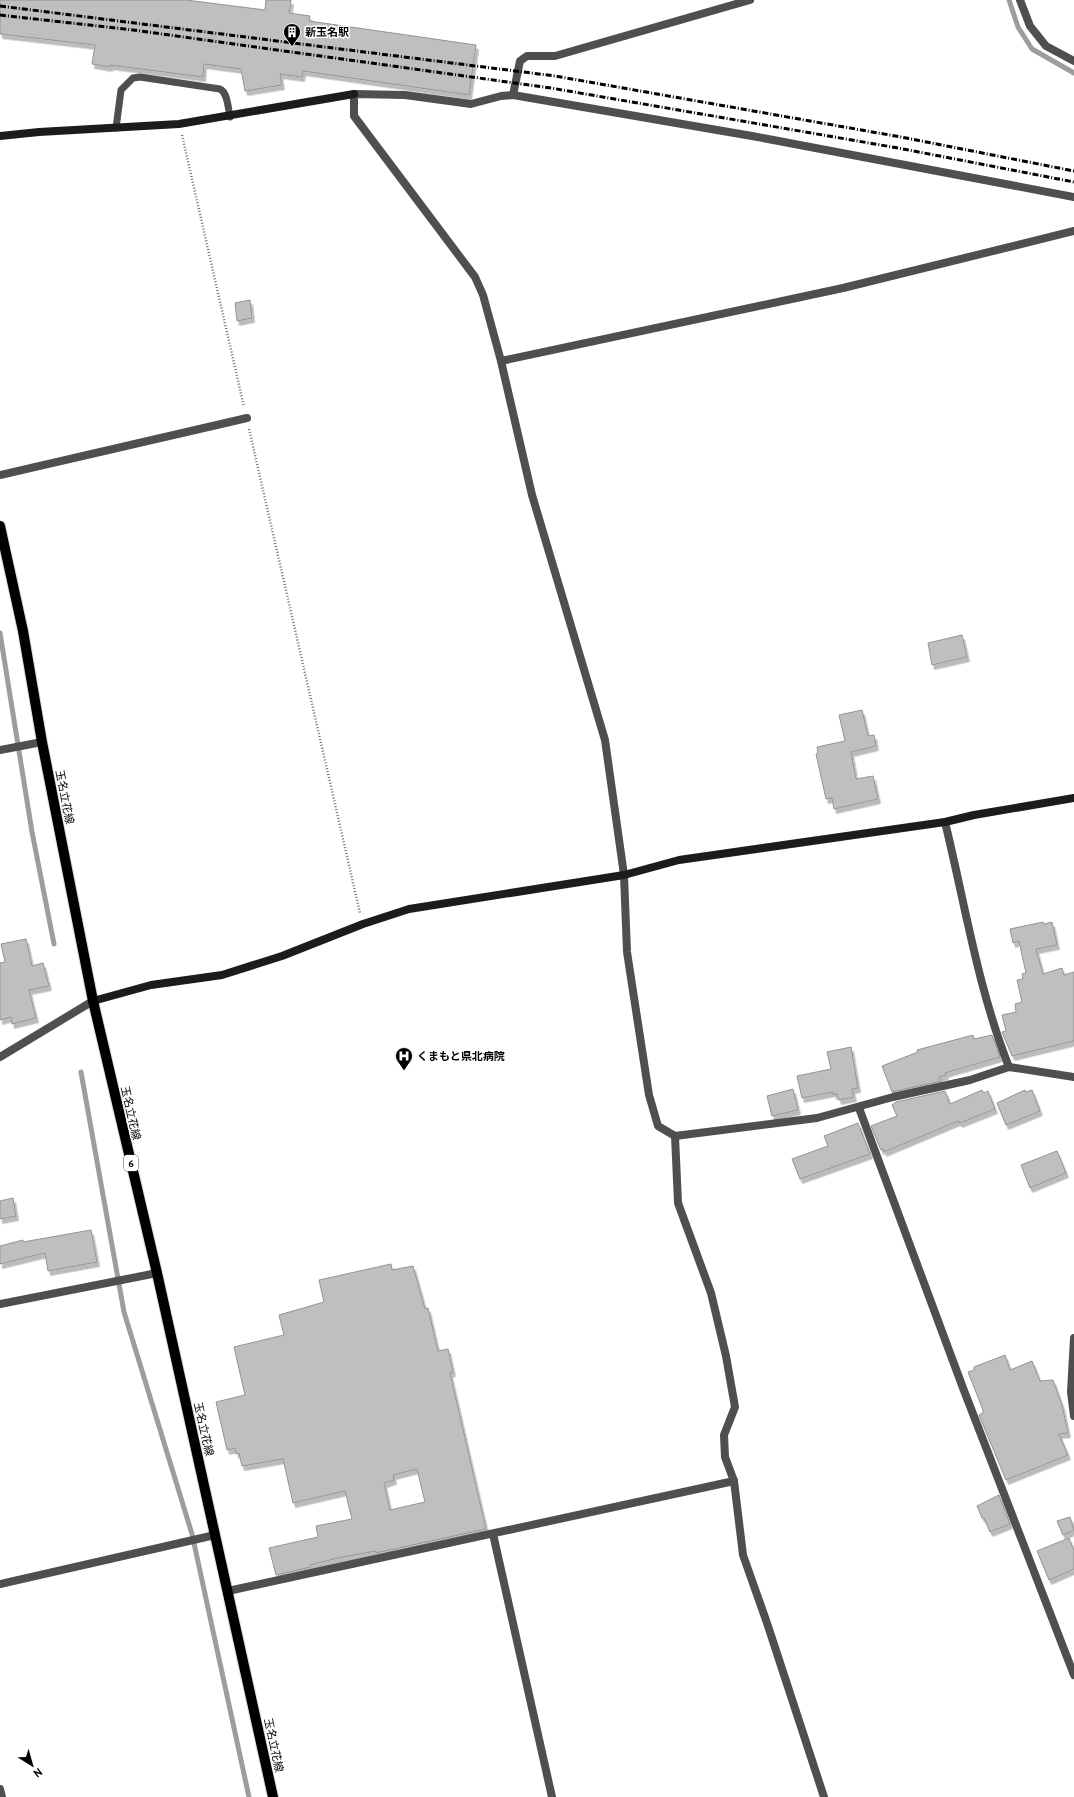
<svg xmlns="http://www.w3.org/2000/svg" width="1074" height="1797" font-family="'PT Sans','Noto Sans JP',sans-serif">
<style>
.lines{fill:none;stroke-linecap:round;stroke-linejoin:round}
.stream{stroke:#9d9d9d;stroke-width:5}
.building{fill:#bfbfbf;stroke:#939393;fill-rule:evenodd;filter:url(#shadow)}
.primary-casing{stroke:#dbdbdb;stroke-width:12}
.path{stroke:#717171;stroke-width:2.5;stroke-dasharray:1 2;stroke-linecap:butt}
.lane{stroke:#4f4f4f;stroke-width:7}
.street{stroke:#4f4f4f;stroke-width:8}
.secondary{stroke:#1c1c1c;stroke-width:8}
.primary{stroke:#000;stroke-width:10}
.rail{stroke:#000;stroke-width:3;stroke-dasharray:6 2 1 2;stroke-linecap:butt}
.labels{text-anchor:middle;dominant-baseline:central;stroke-width:3;stroke-linejoin:round;paint-order:stroke}
.shield{fill:#fff;stroke:#4c4c4c;stroke-width:1}
.shield-label{font-size:10px;font-weight:bold;fill:#000}
.poi-label{font-size:11px;font-weight:bold;fill:#000;stroke:#fff;text-anchor:start}
.street-label{font-size:11px;fill:#000;stroke:#fff}
</style>
<defs>
<filter id="shadow"><feDropShadow dx="2.5" dy="4.5" stdDeviation="0" flood-color="#0004"/></filter>
</defs>
<rect width="100%" height="100%" fill="#fff"/>
<g class="lines">
<!-- stream -->
<g class="stream">
<path d="M 1009,0 L 1018,27 L 1032,49 L 1074,73"/>
<path d="M 0,633 L 32,832 L 54,944"/>
<path d="M 81,1072 L 124,1312 L 192,1534 L 249,1797"/>
</g>
</g>
<!-- building -->
<g class="building">
<path d="M 0,0 L 186,0 L 265,10 L 266,0 L 291,0 L 289,13 L 310,16 L 309,21 L 476,45 L 469,95 L 303,71 L 302,77 L 280,74 L 282,85 L 245,91 L 241,69 L 204,64 L 203,77 L 110,65 L 110,67 L 92,64 L 95,45 L 0,34 Z"/>
<path d="M 250,300 L 252,318 L 237,321 L 235,303 Z"/>
<path d="M 962,635 L 967,657 L 932,665 L 928,643 Z"/>
<path d="M 862,710 L 868,736 L 874,735 L 876,746 L 851,752 L 856,779 L 873,776 L 878,799 L 834,809 L 832,798 L 826,799 L 816,754 L 818,753 L 817,747 L 845,741 L 839,715 Z"/>
<path d="M 1043,922 L 1044,924 L 1052,922 L 1057,945 L 1036,949 L 1043,974 L 1062,968 L 1064,975 L 1074,972 L 1074,1041 L 1012,1056 L 1002,1032 L 1006,1031 L 1002,1015 L 1016,1012 L 1015,1004 L 1022,1002 L 1017,980 L 1023,979 L 1022,974 L 1026,973 L 1019,941 L 1013,943 L 1010,929 Z"/>
<path d="M 26,939 L 32,966 L 43,963 L 49,986 L 29,990 L 36,1018 L 12,1024 L 11,1017 L 0,1020 L 0,963 L 5,962 L 1,944 Z"/>
<path d="M 973,1035 L 974,1039 L 992,1035 L 1000,1057 L 945,1073 L 946,1075 L 939,1077 L 941,1081 L 892,1092 L 882,1066 L 918,1052 L 917,1050 Z"/>
<path d="M 851,1047 L 858,1088 L 852,1089 L 854,1097 L 839,1100 L 837,1094 L 834,1095 L 833,1092 L 802,1098 L 797,1076 L 831,1069 L 827,1052 Z"/>
<path d="M 793,1089 L 798,1110 L 772,1116 L 767,1096 Z"/>
<path d="M 982,1090 L 984,1093 L 988,1091 L 995,1109 L 960,1123 L 958,1121 L 884,1152 L 884,1149 L 881,1150 L 871,1126 L 897,1116 L 892,1105 L 896,1102 L 945,1091 L 950,1104 Z"/>
<path d="M 1025,1090 L 1026,1092 L 1032,1090 L 1040,1111 L 1006,1125 L 997,1103 Z"/>
<path d="M 858,1123 L 870,1154 L 800,1179 L 792,1159 L 828,1146 L 824,1136 Z"/>
<path d="M 1057,1151 L 1066,1173 L 1030,1188 L 1021,1165 Z"/>
<path d="M 13,1198 L 16,1216 L 0,1219 L 0,1201 Z"/>
<path d="M 91,1230 L 97,1262 L 48,1271 L 45,1253 L 0,1264 L 0,1246 L 23,1240 L 23,1242 Z"/>
<path d="M 391,1264 L 392,1270 L 413,1266 L 425,1309 L 428,1308 L 438,1351 L 448,1349 L 453,1372 L 450,1373 L 486,1529 L 376,1553 L 376,1551 L 338,1558 L 310,1565 L 311,1567 L 276,1575 L 269,1548 L 318,1537 L 316,1526 L 352,1519 L 345,1491 L 293,1503 L 283,1459 L 242,1466 L 239,1453 L 236,1454 L 235,1448 L 227,1450 L 216,1402 L 245,1395 L 234,1347 L 284,1335 L 279,1315 L 324,1302 L 319,1280 ZM 417,1469 L 425,1502 L 390,1510 L 384,1483 L 394,1480 L 393,1475 Z"/>
<path d="M 1005,1355 L 1010,1370 L 1032,1361 L 1040,1381 L 1053,1380 L 1062,1405 L 1068,1433 L 1059,1434 L 1068,1455 L 1006,1480 L 979,1415 L 983,1413 L 983,1410 L 968,1372 L 974,1370 L 974,1367 Z"/>
<path d="M 999,1495 L 1010,1524 L 990,1532 L 984,1518 L 982,1518 L 977,1506 Z"/>
<path d="M 1070,1517 L 1074,1530 L 1063,1535 L 1057,1521 Z"/>
<path d="M 1069,1538 L 1074,1551 L 1074,1569 L 1049,1580 L 1037,1551 Z"/>
</g>
<g class="lines">
<defs>
<path id="primary" d="M 0,526 L 23,631 L 42,742 L 93,1001 L 157,1273 L 273,1797"/>
</defs>
<!-- primary casing -->
<use href="#primary" class="primary-casing"/>
<!-- path -->
<g class="path">
<path d="M 182,135 L 244,407"/>
<path d="M 249,429 L 360,913"/>
</g>
<!-- lane -->
<path class="lane" d="M 116,128 L 121,90 L 133,78 L 140,77 L 220,89 C 228,93 228,108 230,117"/>
<!-- street -->
<g class="street">
<path d="M 1020,0 L 1030,26 L 1046,46 L 1074,61"/>
<path d="M 513,95 L 520,61 L 527,56 L 555,56 L 750,0"/>
<path d="M 1074,197 L 752,136 L 513,95 L 501,96 L 471,104 L 405,95 L 354,94 L 354,116 L 475,277 L 483,295 L 501,361 L 532,495 L 605,740 L 624,875 L 627,952 L 649,1095 L 658,1126 L 675,1136 L 817,1118 L 893,1097 L 970,1080 L 1009,1067 L 1074,1077"/>
<path d="M 501,361 L 843,288 L 1074,231"/>
<path d="M 0,475 L 247,418"/>
<path d="M 0,750 L 42,742"/>
<path d="M 945,822 C 965,904 978,989 1009,1067"/>
<path d="M 0,1057 L 93,1001"/>
<path d="M 859,1108 L 963,1388 L 1074,1675"/>
<path d="M 675,1136 L 678,1203 L 711,1293 L 726,1356 L 735,1407 L 724,1435 L 725,1457 L 734,1481 L 743,1555 L 767,1623 L 824,1797"/>
<path d="M 0,1304 L 157,1273"/>
<path d="M 1074,1338 L 1071,1392 L 1074,1416"/>
<path d="M 493,1534 L 552,1797"/>
<path d="M 0,1584 L 215,1535"/>
<path d="M 228,1591 L 734,1481"/>
<path d="M 0,1789 L 2,1797"/>
</g>
<!-- secondary -->
<g class="secondary">
<path d="M 0,136 L 39,132 L 179,124 L 354,94"/>
<path d="M 93,1001 L 151,985 L 222,975 L 282,956 L 363,924 L 409,909 L 624,875 L 679,860 L 945,822 L 974,815 L 1074,798"/>
</g>
<!-- primary -->
<use href="#primary" class="primary"/>
<!-- rail -->
<g class="rail">
<path d="M 0,6 L 555,76 L 901,137 L 1074,171"/>
<path d="M 0,15 L 133,30 L 551,88 L 898,148 L 1074,182"/>
</g>
</g>
<!-- icons -->
<defs>
<symbol id="building-pin" viewBox="-11 -11 22 30"><path d="M0 17L-7.5 6A9.5 9.5 0 1 1 7.5 6Z" fill="#000" stroke="#fff"/><path d="M-4-6H4V6H1V3H-1V6H-4ZM-2.5-4.3h1.7v1.8h-1.7ZM.8-4.3h1.7v1.8H.8ZM-2.5-1h1.7V.8h-1.7ZM.8-1h1.7V.8H.8Z" fill="#fff"/></symbol>
<symbol id="hospital-pin" viewBox="-11 -11 22 30"><path d="M0 17L-7.5 6A9.5 9.5 0 1 1 7.5 6Z" fill="#000" stroke="#fff"/><path d="M-5-5h3v3.5h4V-5h3V5h-3V1.5h-4V5h-3Z" fill="#fff"/></symbol>
</defs>
<g fill-rule="evenodd">
<use href="#building-pin" x="282" y="22" width="20" height="27"/>
<use href="#hospital-pin" x="394" y="1046" width="20" height="27"/>
</g>
<g class="labels">
<!-- shield labels -->
<rect class="shield" x="124" y="1155" width="14" height="16" rx="3"/>
<g class="shield-label">
<text x="131" y="1163">6</text>
</g>
<!-- poi labels -->
<g class="poi-label">
<text x="305" y="32">新玉名駅</text>
<text x="417" y="1056">くまもと県北病院</text>
</g>
<!-- street labels -->
<g class="street-label">
<text transform="translate(65 797) rotate(79)">玉名立花線</text>
<text transform="translate(131 1113) rotate(77)">玉名立花線</text>
<text transform="translate(204 1429) rotate(77)">玉名立花線</text>
<text transform="translate(274 1745) rotate(78)">玉名立花線</text>
</g>
</g>
<!-- north arrow -->
<g transform="translate(32 1765) rotate(143)" stroke="#ffffff" stroke-width="3" paint-order="stroke">
<path d="M0-3L7 15L0 10L-7 15Z" fill="#000000"/>
<text y="-6" font-size="11" font-weight="bold" text-anchor="middle" fill="#000000">N</text>
</g>
</svg>
